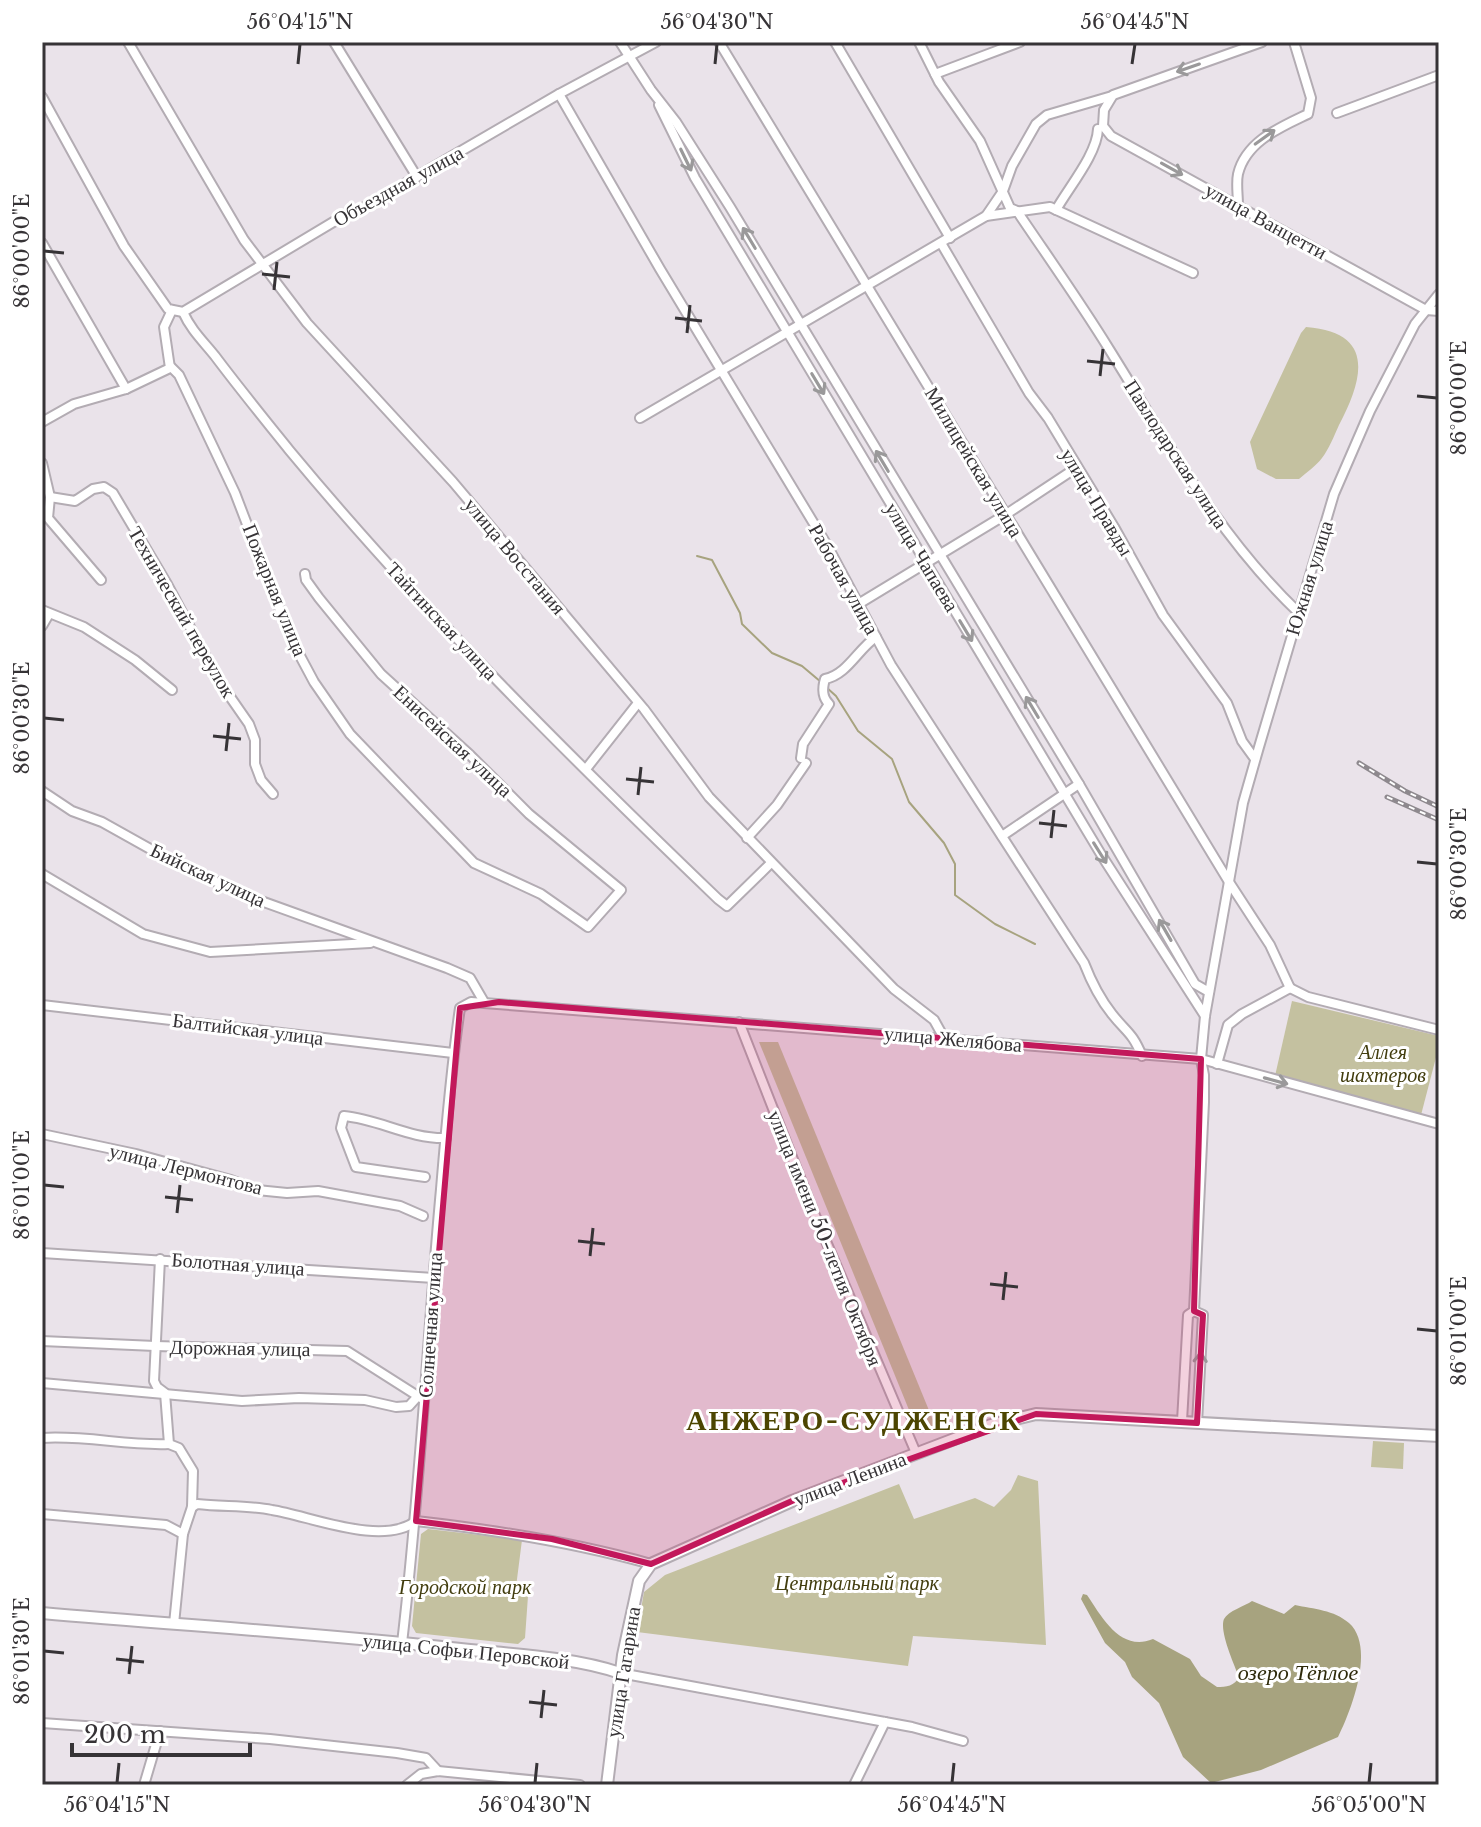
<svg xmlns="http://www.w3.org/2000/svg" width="1481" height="1827" font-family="'Libre Baskerville',serif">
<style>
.green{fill:#c4c1a0}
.water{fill:#a7a37f}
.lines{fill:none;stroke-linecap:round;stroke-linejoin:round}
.stream{stroke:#a7a37f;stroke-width:2}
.minor-casing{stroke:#b3acb3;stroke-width:12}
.major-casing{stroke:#b3acb3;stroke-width:14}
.minor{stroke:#fff;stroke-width:8}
.major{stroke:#fff;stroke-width:10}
.rail-casing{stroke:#8e898e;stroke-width:5}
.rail{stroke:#fff;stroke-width:2;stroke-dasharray:6;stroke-linecap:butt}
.oneway{stroke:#9a999a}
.marked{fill:#c2185b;fill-opacity:0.2;stroke:#c2185b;stroke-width:6;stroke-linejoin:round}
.ticks{fill:none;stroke:#363336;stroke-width:3}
.labels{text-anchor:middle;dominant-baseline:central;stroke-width:6;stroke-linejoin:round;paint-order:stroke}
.street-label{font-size:20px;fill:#363336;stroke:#fff}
.park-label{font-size:20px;font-style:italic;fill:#423d0e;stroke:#fff}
.water-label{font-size:22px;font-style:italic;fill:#2e2a0a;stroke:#fff}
.district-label{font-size:28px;font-weight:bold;letter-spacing:2px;fill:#4c4501;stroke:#fff}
.neatline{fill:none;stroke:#363336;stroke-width:3}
.ticks-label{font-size:20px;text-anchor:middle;fill:#363336}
</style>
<rect width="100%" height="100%" fill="#eae3ea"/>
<!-- green -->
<g class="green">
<path d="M 1306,327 C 1375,332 1364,378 1339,425 C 1334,436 1329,449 1322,458 C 1316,466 1306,473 1299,479 L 1276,479 L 1257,469 L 1250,442 L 1301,333 Z"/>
<path d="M 1292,1001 L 1439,1036 L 1439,1046 L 1421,1115 L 1275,1076 Z"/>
<path d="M 759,1042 L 778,1042 L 935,1425 L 918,1432 Z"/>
<path d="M 1373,1441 L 1404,1443 L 1403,1469 L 1371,1467 Z"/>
<path d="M 1018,1475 L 1038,1481 L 1046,1645 L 913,1636 L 908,1666 L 637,1632 L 644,1592 L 665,1575 L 899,1484 L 914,1519 L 975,1498 L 994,1507 L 1011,1490 Z"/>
<path d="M 428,1529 L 522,1540 L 516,1587 L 528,1596 L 525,1638 L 518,1644 L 416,1633 L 412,1626 L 421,1534 Z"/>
</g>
<!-- water -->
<path class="water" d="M 1083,1594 L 1087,1595 C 1103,1619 1121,1652 1153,1639 L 1190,1659 L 1201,1676 L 1217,1687 C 1226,1687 1235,1686 1239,1677 C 1234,1664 1219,1631 1224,1619 C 1228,1611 1245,1606 1252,1601 L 1284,1614 L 1295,1605 C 1314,1609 1334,1610 1349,1623 C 1376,1647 1351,1711 1338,1737 L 1261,1770 L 1211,1783 L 1183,1757 L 1159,1703 L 1132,1677 L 1125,1662 L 1105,1643 L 1081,1599 Z"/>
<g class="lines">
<!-- stream -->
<g class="stream">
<path d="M 697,556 L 712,560 L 740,613 L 742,624 L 772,653 L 802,666 L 821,682"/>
<path d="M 826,687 L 836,696 L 858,731 L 892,759 L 909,802 L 944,843 L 955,864 L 955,895 L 995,924 L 1035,944"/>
</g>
<defs>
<g id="minor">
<path d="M 128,42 L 244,240 L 307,323 L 453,482 L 644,709 L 709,797 L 894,989 L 934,1020 L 944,1038"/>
<path d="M 334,42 L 417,177"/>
<path d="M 620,42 L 651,90 L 676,122 L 730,207 L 1079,784 L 1195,984 L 1209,992"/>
<path d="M 719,42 L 1229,882 L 1270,945 L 1290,988"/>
<path d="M 835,42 L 950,238"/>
<path d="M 919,42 L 939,82 L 980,141 L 1010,208 L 1017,211 C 1048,257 1080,302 1109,349 C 1167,442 1219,537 1299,613"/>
<path d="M 1262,42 L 1113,95 L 1104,110 L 1103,126 L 1111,136 L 1426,310 L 1439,311"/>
<path d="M 935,74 L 1020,42"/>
<path d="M 559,94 L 660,269 L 828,547 L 891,665 L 1084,963 C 1091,981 1100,999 1112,1014 C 1127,1033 1132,1032 1142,1056"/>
<path d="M 42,97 L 124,246 L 168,309 L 183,312 L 350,212 L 363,208 L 559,94 L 656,42"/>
<path d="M 659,105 L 695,178 L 1102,856 L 1205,1016"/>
<path d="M 1337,113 L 1439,75"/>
<path d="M 1238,205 C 1238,195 1236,183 1238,174 C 1246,141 1281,127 1308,114 L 1311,98 L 1294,42"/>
<path d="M 1056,210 C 1069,187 1097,154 1098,129"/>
<path d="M 986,216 L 1003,191 L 1012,166 L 1036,124 L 1047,115 L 1112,96"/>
<path d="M 42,243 L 126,389"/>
<path d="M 941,243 L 1029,393 L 1048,418 L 1114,527 L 1163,615 L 1227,703 L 1242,741 L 1255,759"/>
<path d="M 183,312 C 191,330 203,341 215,356 C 239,388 265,420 290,451 C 422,610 569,756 718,899 L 727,906 L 771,863"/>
<path d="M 170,366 L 179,375 L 235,493 L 291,639 L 314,682 L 350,734 L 474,863 L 541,894 L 588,927 L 621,890 L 529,814 L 470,755 L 381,674 L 319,598 L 306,580 L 305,574"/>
<path d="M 640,418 L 986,216 L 1050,207 L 1193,273"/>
<path d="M 42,422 L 74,404 L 126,389 L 170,368 L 164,327 L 172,310"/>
<path d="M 42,463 L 50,497 L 48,518 L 101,580"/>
<path d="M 50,497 L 75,501 L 93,489 L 104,487 L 113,493 L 167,584 L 217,678 L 249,724 L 255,740 L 255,764 L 261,780 L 273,794"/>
<path d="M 860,603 L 1005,515 L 1076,468"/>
<path d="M 42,610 L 84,627 L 135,660 L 172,690"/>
<path d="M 42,626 L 49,614"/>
<path d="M 801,758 L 803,744 L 829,704 C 822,697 822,689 825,679 C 847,675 858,649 876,637"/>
<path d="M 586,769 L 638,703"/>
<path d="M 42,791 L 72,811 L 102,822 L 161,855 L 239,893 L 447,968 L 470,978 L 484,1002"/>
<path d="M 1002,836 L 1079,784"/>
<path d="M 747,838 L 777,805 L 806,763"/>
<path d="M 42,874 L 143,934 L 210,952 L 370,943"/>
<path d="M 1290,988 L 1308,997 L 1439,1030"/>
<path d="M 42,1005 L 453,1053"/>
<path d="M 739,1022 L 814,1213 L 916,1453"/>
<path d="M 1217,1064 L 1228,1025 L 1242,1014 L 1290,988"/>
<path d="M 42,1134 L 136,1154 L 231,1180 L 257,1190 L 287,1193 L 318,1191 L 400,1206 L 423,1216"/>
<path d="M 425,1177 L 356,1167 L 341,1128 L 344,1116 C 379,1119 409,1139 446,1138"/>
<path d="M 42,1253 L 434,1278"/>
<path d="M 160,1259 L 154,1381 L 157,1387 L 165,1393 L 169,1444 L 179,1448 L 193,1471 L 192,1507 L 183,1534 L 174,1624"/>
<path d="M 1194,1311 L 1203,1315 L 1197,1423"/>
<path d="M 42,1341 L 155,1346 L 347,1351 L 424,1400"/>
<path d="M 42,1383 L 242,1401 L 299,1398 L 365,1400 L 396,1407 L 409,1406 L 418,1396"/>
<path d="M 1182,1421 L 1188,1315 L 1194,1311 L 1204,1102 L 1204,1075 L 1201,1059 L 1205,1016 L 1243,803 L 1259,747 L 1334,494 L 1370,411 L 1415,324 L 1439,294"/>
<path d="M 42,1438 C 85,1435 127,1446 169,1444"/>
<path d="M 192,1507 L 197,1504 C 222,1507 248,1505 272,1510 C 310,1516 382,1547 416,1521 C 496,1530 573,1542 651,1564"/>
<path d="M 42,1514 L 166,1525 L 183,1534"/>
<path d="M 402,1643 C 420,1492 427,1340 441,1189 C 446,1129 451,1068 460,1008 L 471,1002 L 1201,1059 L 1439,1124"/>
<path d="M 620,1673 L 912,1727 L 963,1741"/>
<path d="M 42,1723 L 270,1739 L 397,1753 L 426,1758 L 438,1771"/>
<path d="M 144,1785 L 160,1731"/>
<path d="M 407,1785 L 421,1774 L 438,1771 L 580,1785"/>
<path d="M 854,1785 L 885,1722"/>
</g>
<g id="major">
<path d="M 42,1613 C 178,1625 315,1633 451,1648 C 503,1654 571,1656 620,1673"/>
<path d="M 607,1785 L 623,1655 L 639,1581 L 651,1564 L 792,1501 L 991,1425 L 1036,1414 L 1439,1436"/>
</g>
</defs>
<!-- minor casing -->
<use href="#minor" class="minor-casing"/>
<!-- major casing -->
<use href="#major" class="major-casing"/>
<!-- minor -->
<use href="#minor" class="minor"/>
<!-- major -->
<use href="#major" class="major"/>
<defs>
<g id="rail">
<path d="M 1359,763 L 1405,791 L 1439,807"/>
<path d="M 1387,797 L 1439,820"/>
</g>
</defs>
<!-- rail casing -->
<use href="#rail" class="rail-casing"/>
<!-- rail -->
<use href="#rail" class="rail"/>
</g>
<!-- one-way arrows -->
<defs><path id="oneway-shaft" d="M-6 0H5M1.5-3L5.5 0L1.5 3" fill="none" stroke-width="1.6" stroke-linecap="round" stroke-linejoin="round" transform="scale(2)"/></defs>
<g class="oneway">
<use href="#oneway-shaft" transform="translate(1188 68) rotate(161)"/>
<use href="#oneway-shaft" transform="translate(1265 137) rotate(-36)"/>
<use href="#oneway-shaft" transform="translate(686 160) rotate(64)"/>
<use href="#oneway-shaft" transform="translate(1172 169) rotate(29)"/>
<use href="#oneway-shaft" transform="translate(749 238) rotate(-121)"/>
<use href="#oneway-shaft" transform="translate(818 384) rotate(59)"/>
<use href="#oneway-shaft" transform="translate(882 461) rotate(-121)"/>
<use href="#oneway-shaft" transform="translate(966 631) rotate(59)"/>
<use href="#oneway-shaft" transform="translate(1032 707) rotate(-121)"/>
<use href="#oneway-shaft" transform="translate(1100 853) rotate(58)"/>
<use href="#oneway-shaft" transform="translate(1165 930) rotate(-120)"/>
<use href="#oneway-shaft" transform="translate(1276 1081) rotate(15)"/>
<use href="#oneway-shaft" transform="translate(1200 1364) rotate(-87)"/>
</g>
<!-- marked area -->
<path class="marked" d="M 499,1002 L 1201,1059 L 1194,1311 L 1203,1315 L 1197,1423 L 1036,1414 L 792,1501 L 651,1564 L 552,1539 L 416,1521 L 460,1008 Z"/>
<!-- ticks -->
<path class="ticks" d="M 298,64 L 300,44M 715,64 L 717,44M 1132,64 L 1135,44M 44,251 L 64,253M 262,274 L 290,277M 274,290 L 277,262M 675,318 L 702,321M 687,333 L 690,305M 1087,361 L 1115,364M 1100,376 L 1103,349M 1417,396 L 1437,398M 44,718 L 64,720M 213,736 L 241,739M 226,751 L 229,723M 626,779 L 654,782M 638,795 L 641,767M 1039,823 L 1067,826M 1051,838 L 1054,810M 1417,862 L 1437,864M 44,1185 L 64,1187M 165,1197 L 193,1200M 177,1213 L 180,1185M 578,1241 L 605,1244M 590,1256 L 593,1228M 990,1284 L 1018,1287M 1003,1300 L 1006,1272M 1417,1329 L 1437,1331M 44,1651 L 64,1653M 116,1659 L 144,1662M 129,1674 L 132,1646M 529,1702 L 557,1705M 541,1718 L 544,1690M 117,1783 L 119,1763M 535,1783 L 537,1763M 952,1783 L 954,1763M 1369,1783 L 1371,1763"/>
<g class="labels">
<!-- street labels -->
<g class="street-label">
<text transform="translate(398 186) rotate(-29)">Объездная улица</text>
<text transform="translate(1266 221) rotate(29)">улица Ванцетти</text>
<text transform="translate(1176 454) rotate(57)">Павлодарская улица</text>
<text transform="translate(974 462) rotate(59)">Милицейская улица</text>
<text transform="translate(1097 502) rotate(59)">улица Правды</text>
<text transform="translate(515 556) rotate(50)">улица Восстания</text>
<text transform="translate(922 557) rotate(59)">улица Чапаева</text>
<text transform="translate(1309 578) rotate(-73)">Южная улица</text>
<text transform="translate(844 579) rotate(61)">Рабочая улица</text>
<text transform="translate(275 590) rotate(68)">Пожарная улица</text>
<text transform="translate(182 612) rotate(60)">Технический переулок</text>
<text transform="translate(442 621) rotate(47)">Тайгинская улица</text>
<text transform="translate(453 741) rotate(43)">Енисейская улица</text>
<text transform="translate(208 875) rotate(25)">Бийская улица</text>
<text transform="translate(248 1029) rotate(7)">Балтийская улица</text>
<text transform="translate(953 1039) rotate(5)">улица Желябова</text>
<text transform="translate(186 1169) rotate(14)">улица Лермонтова</text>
<text transform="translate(825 1238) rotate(68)">улица имени 50-летия Октября</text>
<text transform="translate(238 1264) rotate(4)">Болотная улица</text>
<text transform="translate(430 1325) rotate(-86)">Солнечная улица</text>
<text transform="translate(240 1348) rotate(1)">Дорожная улица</text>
<text transform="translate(850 1479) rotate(-21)">улица Ленина</text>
<text transform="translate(466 1651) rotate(6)">улица Софьи Перовской</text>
<text transform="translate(623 1672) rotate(-81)">улица Гагарина</text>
</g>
<!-- park labels -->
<g class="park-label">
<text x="1383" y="1052">Аллея<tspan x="1383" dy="23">шахтеров</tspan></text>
<text x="857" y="1583">Центральный парк</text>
<text x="465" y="1587">Городской парк</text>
</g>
<!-- water labels -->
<g class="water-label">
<text x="1298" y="1672">озеро Тёплое</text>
</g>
<!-- district labels -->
<g class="district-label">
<text x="854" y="1420">АНЖЕРО-СУДЖЕНСК</text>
</g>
</g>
<!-- border -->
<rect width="1481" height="1827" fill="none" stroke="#ffffff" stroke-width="88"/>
<!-- scale -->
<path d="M72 1743v12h178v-12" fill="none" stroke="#363336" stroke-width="4"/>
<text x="84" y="1743" font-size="24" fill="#363336" stroke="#ffffff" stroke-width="6" paint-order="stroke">200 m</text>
<rect x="44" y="44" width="1393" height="1739" class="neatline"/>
<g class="ticks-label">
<text x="300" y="29">56°04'15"N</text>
<text x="717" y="29">56°04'30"N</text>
<text x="1135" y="29">56°04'45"N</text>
<text transform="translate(22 251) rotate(-90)" y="7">86°00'00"E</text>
<text transform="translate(1459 398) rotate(-90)" y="7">86°00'00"E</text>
<text transform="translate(22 718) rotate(-90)" y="7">86°00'30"E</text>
<text transform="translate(1459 864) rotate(-90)" y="7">86°00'30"E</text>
<text transform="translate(22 1185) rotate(-90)" y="7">86°01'00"E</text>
<text transform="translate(1459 1331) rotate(-90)" y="7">86°01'00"E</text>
<text transform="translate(22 1651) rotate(-90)" y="7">86°01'30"E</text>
<text x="117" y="1812">56°04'15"N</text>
<text x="535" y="1812">56°04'30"N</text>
<text x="952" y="1812">56°04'45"N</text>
<text x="1369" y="1812">56°05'00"N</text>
</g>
</svg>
